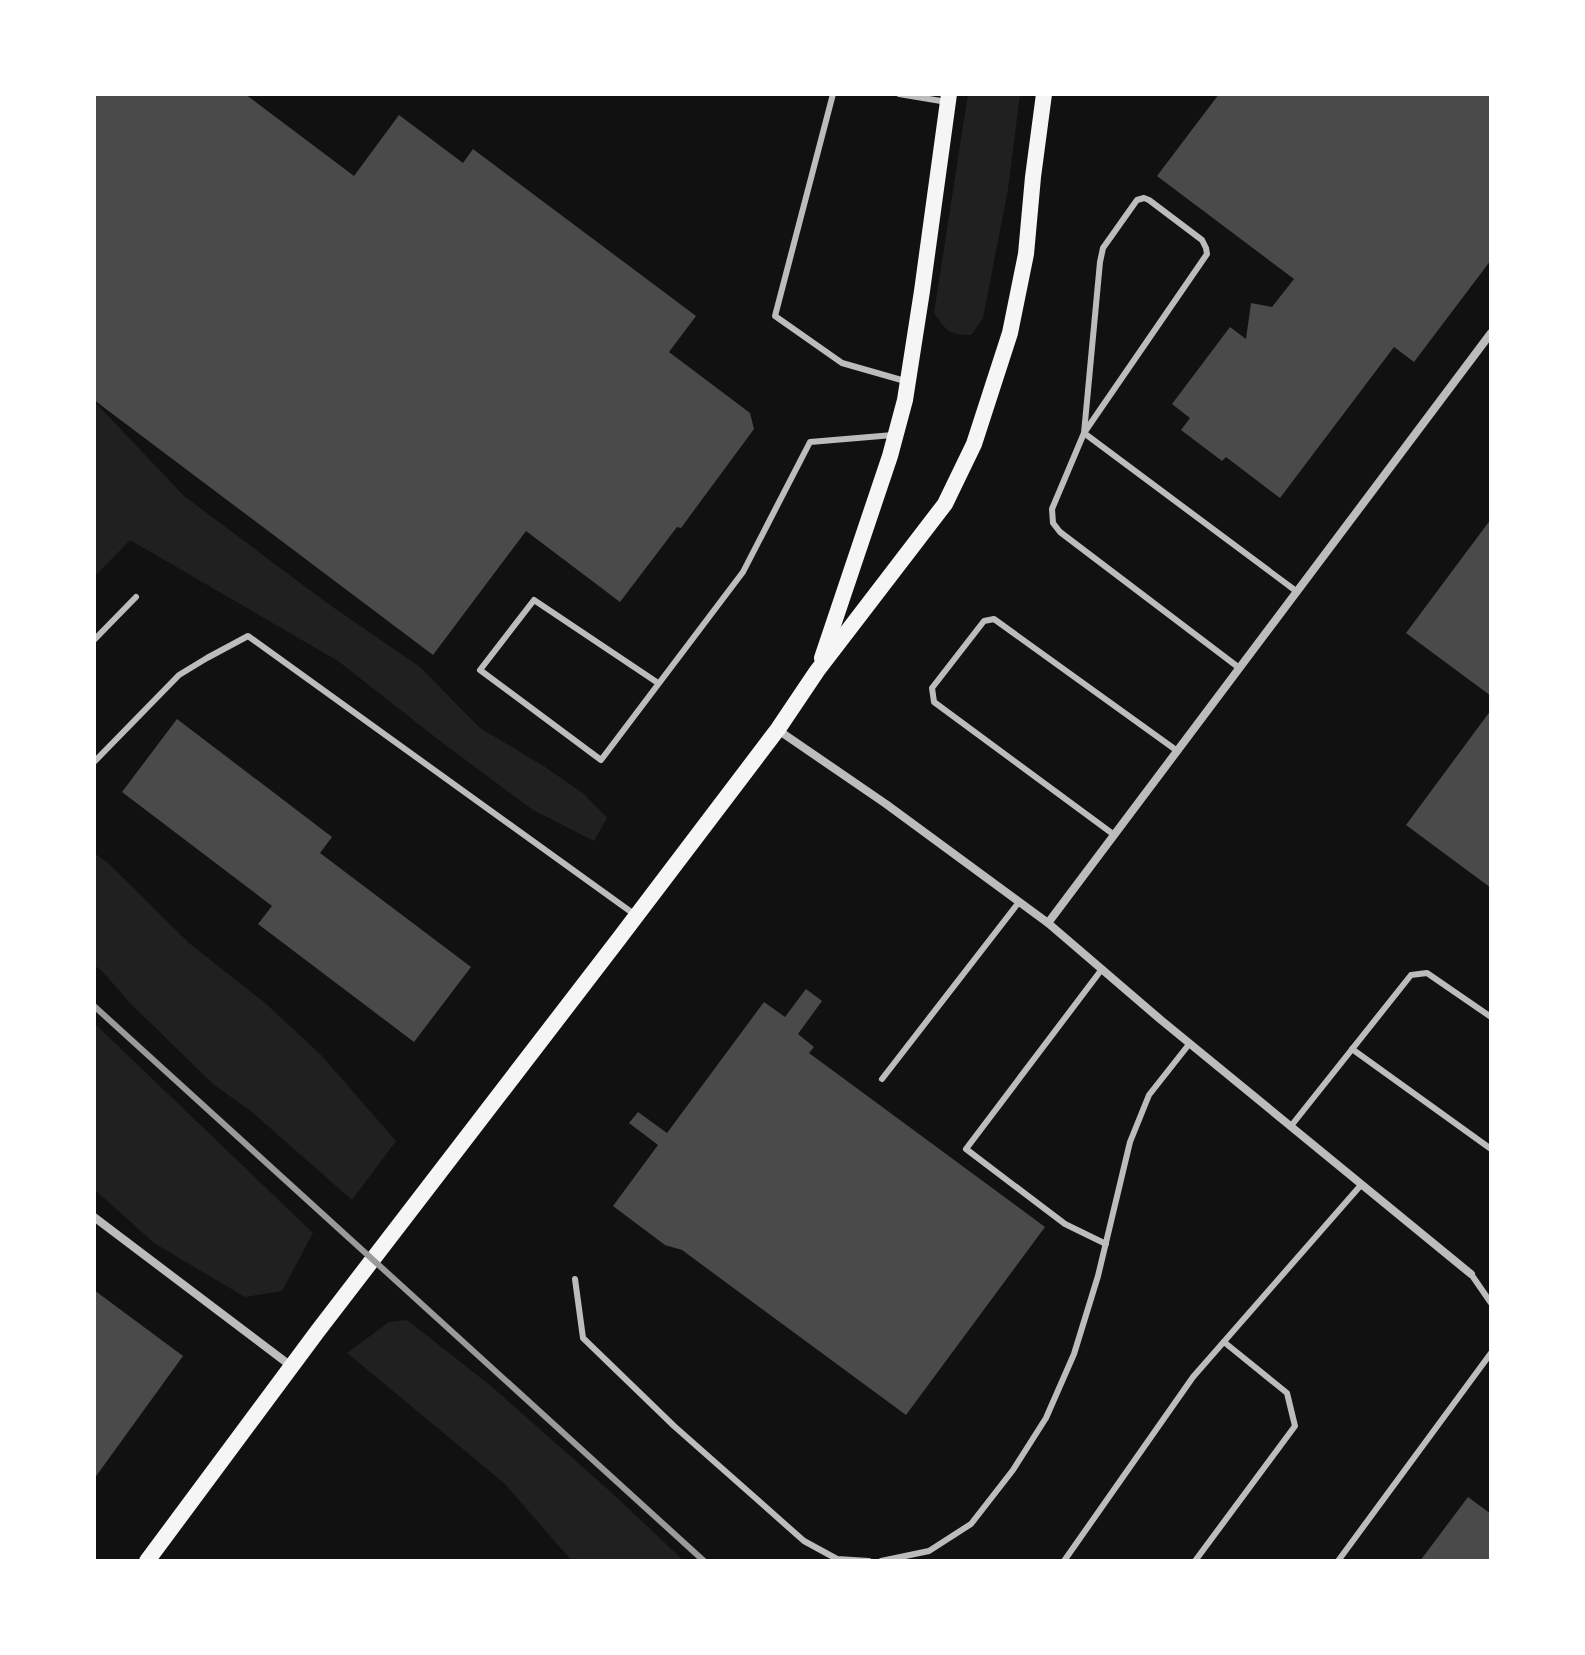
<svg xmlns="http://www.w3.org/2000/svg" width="1585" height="1655" font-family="'Work Sans',sans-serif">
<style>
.green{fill:#202020}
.building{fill:#4a4a4a}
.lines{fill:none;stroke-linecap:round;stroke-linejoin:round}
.service{stroke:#bcbcbc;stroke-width:6}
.minor{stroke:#bcbcbc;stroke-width:8}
.secondary{stroke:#f5f5f5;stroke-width:16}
.rail{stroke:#9a9a9a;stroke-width:6}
</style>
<rect width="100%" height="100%" fill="#111"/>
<!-- green -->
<g class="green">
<path d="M 968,94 L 1020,94 L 1008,189 L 983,318 L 971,335 C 949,335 946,331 934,313 Z"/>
<path d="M 94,401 L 184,496 L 327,603 L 420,667 L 480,728 L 545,767 L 584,794 L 607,818 L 594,841 L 533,810 L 444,744 L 338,661 L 130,540 L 94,577 Z"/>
<path d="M 94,853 L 108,863 L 189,943 L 265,1003 L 321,1055 L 396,1141 L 352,1200 L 252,1112 L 213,1084 L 130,1003 L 103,972 L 94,965 Z"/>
<path d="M 94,1023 L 313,1233 L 282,1291 L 245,1297 L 154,1243 L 94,1189 Z"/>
<path d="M 407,1320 L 491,1386 L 613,1494 L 684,1561 L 572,1561 L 504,1483 L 347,1353 L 389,1322 Z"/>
</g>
<!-- building -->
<g class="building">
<path d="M 94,94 L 245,94 L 354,176 L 399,115 L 463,163 L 473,149 L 696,316 L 669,352 L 750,413 L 754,429 L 681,528 L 677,527 L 620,602 L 526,531 L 433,655 L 94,400 Z"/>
<path d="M 1219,94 L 1491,94 L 1491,260 L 1414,362 L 1394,347 L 1280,498 L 1226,457 L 1222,461 L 1181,430 L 1190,418 L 1172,404 L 1230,327 L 1246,339 L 1251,303 L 1272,307 L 1294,279 L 1157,176 Z"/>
<path d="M 1491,519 L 1491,696 L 1406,633 Z"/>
<path d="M 1491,710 L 1491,888 L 1406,825 Z"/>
<path d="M 177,719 L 332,837 L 320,853 L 471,967 L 414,1042 L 258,924 L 272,906 L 122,792 Z"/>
<path d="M 806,989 L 822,1001 L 798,1034 L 814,1047 L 809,1053 L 1045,1227 L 906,1415 L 682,1250 L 665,1245 L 613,1206 L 658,1145 L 629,1123 L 638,1112 L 667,1133 L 764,1002 L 785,1017 Z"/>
<path d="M 94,1290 L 183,1356 L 94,1479 Z"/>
<path d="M 1468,1497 L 1491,1514 L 1491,1561 L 1420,1561 Z"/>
</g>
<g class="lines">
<!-- service -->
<g class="service">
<path d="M 833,94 L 775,316 L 842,363 L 905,381"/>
<path d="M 899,94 L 947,102"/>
<path d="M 94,640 L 136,597"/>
<path d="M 1238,667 L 1060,532 L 1053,523 L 1052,509 L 1084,433 L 1100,262 L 1103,248 L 1137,200 L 1144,198 L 1149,200 L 1202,240 L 1206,248 L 1207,254 L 1084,433 L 1296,591"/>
<path d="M 658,683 L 534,600 L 480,670 L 601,760 L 743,572 L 810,442 L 893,435"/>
<path d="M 94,762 L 179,675 L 207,658 L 248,636 L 634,914"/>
<path d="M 1113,834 L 934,702 L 932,688 L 984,621 L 994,619 L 1176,750"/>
<path d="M 1102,969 L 966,1149 L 1065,1224 L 1106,1244"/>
<path d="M 1352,1049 L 1491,1149"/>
<path d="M 882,1079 L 1019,902"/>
<path d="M 1291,1126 L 1411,975 L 1427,973 L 1491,1017"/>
<path d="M 1471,1274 L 1491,1303"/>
<path d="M 575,1279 L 583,1338 L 674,1426 L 804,1541 L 837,1559 L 869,1561"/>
<path d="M 881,1561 L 929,1551 L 971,1524 L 1013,1470 L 1046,1418 L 1074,1354 L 1098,1276 L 1130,1142 L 1149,1095 L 1190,1043"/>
<path d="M 1064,1561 L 1193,1377 L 1361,1185"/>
<path d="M 1195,1561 L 1295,1426 L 1287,1393 L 1224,1342"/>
<path d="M 1338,1561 L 1491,1353"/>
</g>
<!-- minor -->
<g class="minor">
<path d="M 778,730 L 886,804 L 1048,923 L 1161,1020 L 1471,1274"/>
<path d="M 1048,923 L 1491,333"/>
<path d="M 94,1217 L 291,1366"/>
</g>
<!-- secondary -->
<g class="secondary">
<path d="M 822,658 L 890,456 L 905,400 L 922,291 L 949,94"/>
<path d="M 147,1561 L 317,1332 L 618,940 L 778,729 L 817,671 L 945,504 L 974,444 L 1010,333 L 1026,254 L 1033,177 L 1044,94"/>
</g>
<!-- rail -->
<path class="rail" d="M 94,1006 L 704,1561"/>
</g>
<!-- border -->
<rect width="1585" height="1655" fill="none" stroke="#ffffff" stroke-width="192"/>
</svg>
